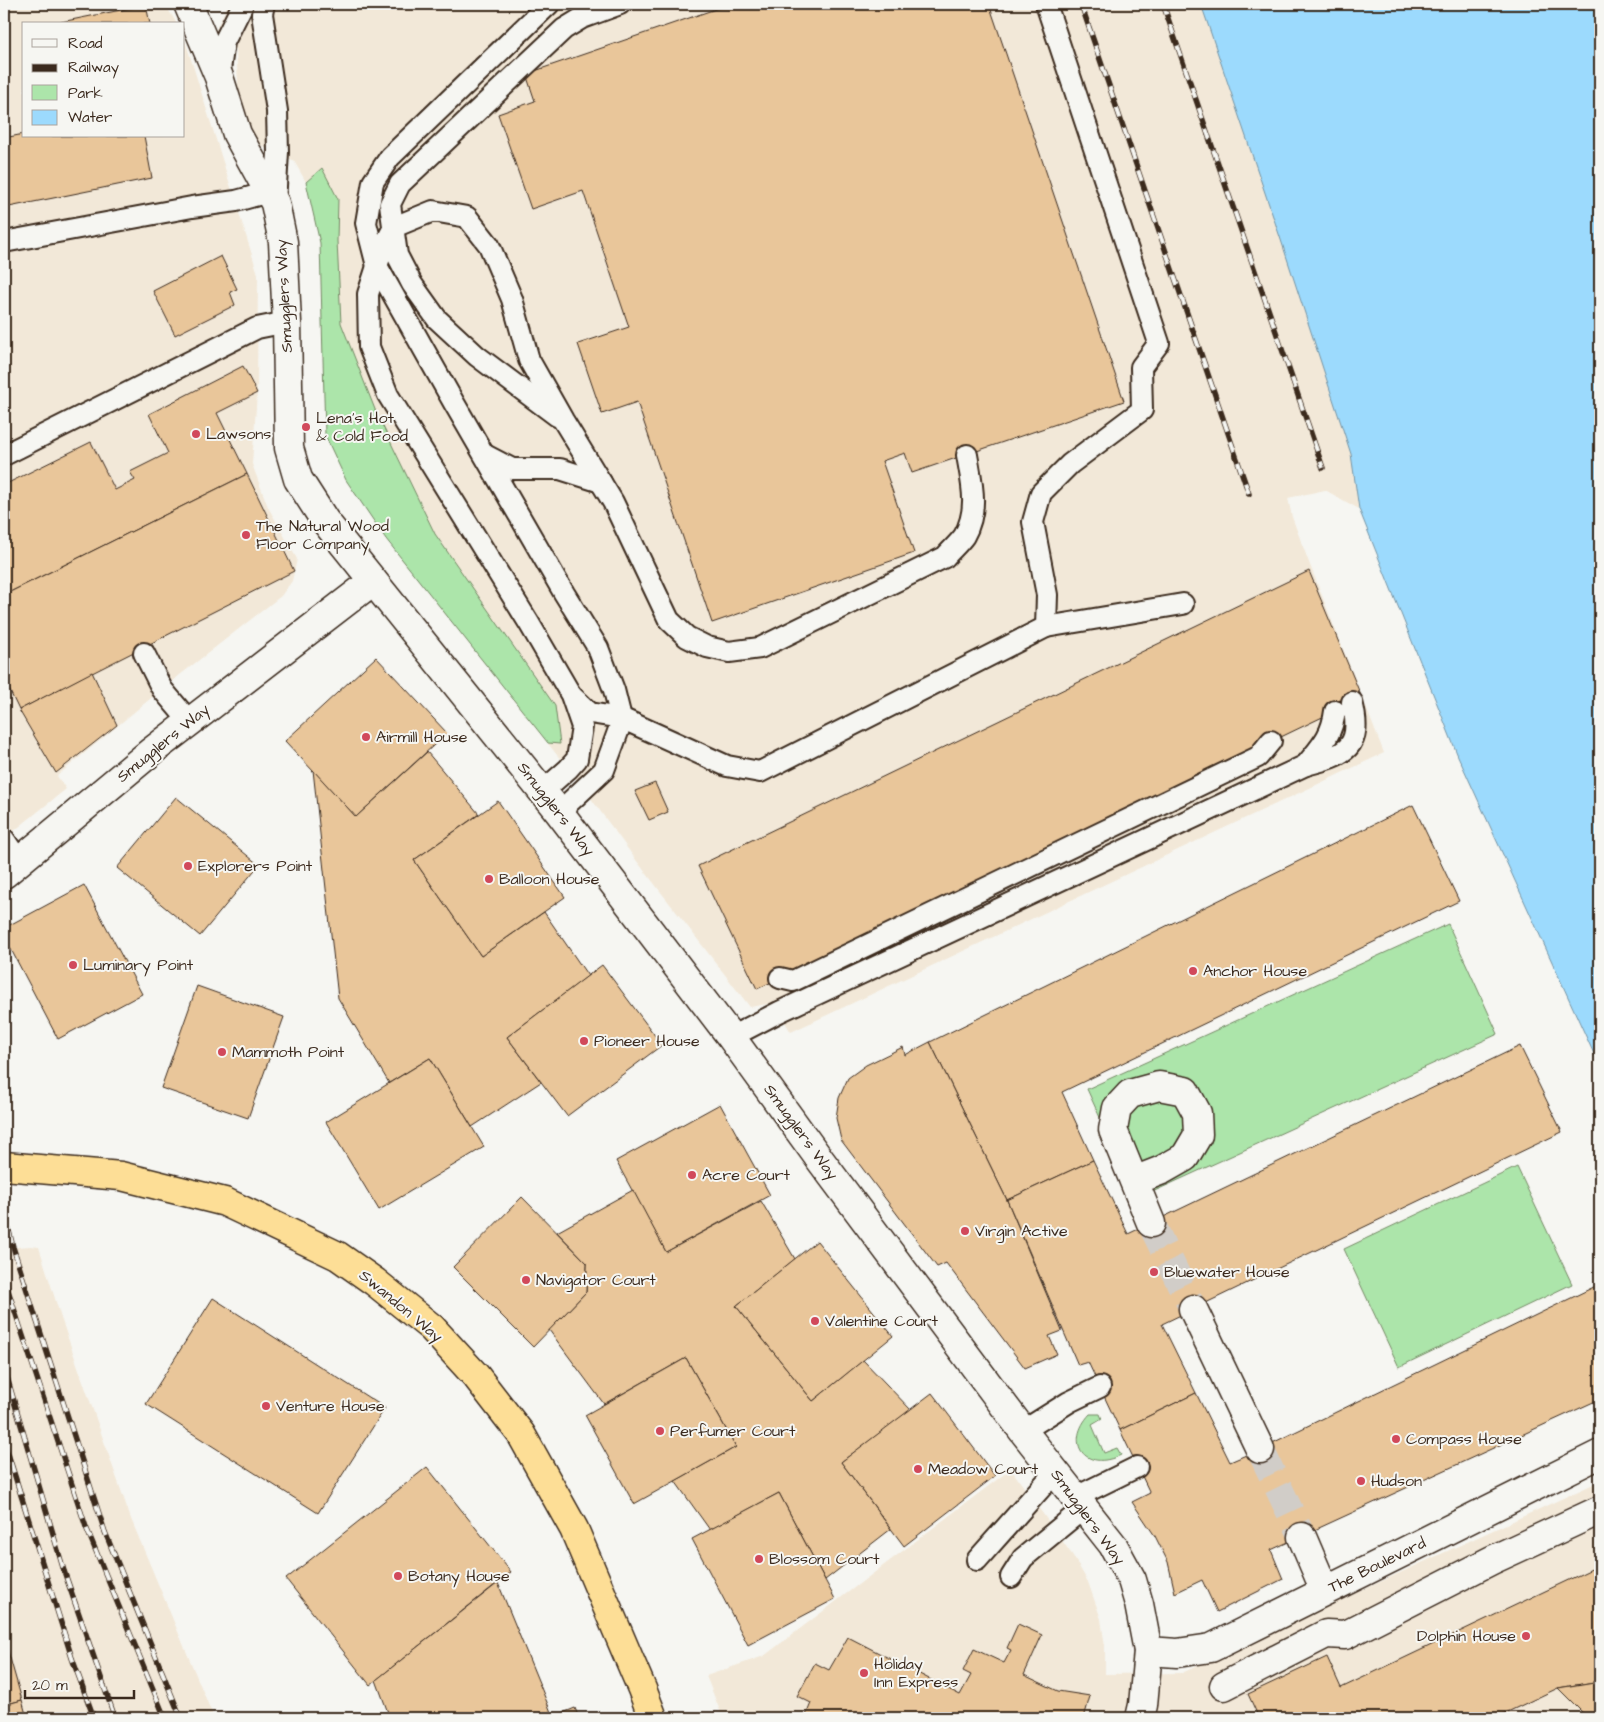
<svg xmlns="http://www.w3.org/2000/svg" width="1604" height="1722" font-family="'Architects Daughter',sans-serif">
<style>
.built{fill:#f2e8d8}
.green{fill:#ace5aa;stroke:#748864}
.water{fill:#9cdafd;stroke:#7594a4}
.building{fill:#e9c69a;stroke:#3b2a1e}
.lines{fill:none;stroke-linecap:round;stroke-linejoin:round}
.pedestrian-tunnel{stroke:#d1cdc8;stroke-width:28;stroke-dasharray:28 14;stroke-linecap:butt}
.service-casing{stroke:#3b2a1e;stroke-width:24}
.pedestrian-casing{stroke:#3b2a1e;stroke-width:31}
.minor-casing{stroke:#3b2a1e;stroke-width:31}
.trunk-casing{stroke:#3b2a1e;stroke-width:31}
.service{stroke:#f6f6f2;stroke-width:20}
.pedestrian{stroke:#f6f6f2;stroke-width:28}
.minor{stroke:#f6f6f2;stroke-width:28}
.trunk{stroke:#fdde96;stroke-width:28}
.rail-casing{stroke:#3b2a1e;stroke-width:5.5}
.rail{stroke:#f6f6f2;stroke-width:4;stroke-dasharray:11;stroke-linecap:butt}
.poi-dot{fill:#d1495b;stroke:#f6f6f2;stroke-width:2}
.labels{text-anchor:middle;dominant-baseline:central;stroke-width:4;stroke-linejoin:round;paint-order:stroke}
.street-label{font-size:16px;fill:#3b2a1e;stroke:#f6f6f2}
.poi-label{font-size:16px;fill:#3b2a1e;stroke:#f6f6f2;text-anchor:start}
</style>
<rect width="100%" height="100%" fill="#f6f6f2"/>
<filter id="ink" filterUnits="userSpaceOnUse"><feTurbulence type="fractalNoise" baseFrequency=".02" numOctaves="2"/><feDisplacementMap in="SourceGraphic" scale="10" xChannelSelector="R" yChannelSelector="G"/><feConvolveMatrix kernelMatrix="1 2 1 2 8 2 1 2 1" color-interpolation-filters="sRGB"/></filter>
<g filter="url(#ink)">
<!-- built -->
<g class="built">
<path d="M 4,4 L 165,4 L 177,24 L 24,24 L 24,136 L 184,136 L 184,37 L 258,274 L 257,393 L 252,464 L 268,507 L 297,559 L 292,581 L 281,596 L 162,689 L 57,776 L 66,789 L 4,839 Z"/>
<path d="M 228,4 L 1288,4 L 1359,509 L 1325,490 L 1288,498 L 1292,517 L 1308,560 L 1384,753 L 791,1032 L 773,1003 L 750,1007 L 636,860 L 584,789 L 386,539 L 346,480 L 325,435 L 320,243 L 306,182 L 294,161 L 278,152 L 258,144 L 239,101 L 236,49 L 213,36 Z"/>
<path d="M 31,1246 L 39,1247 L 61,1318 L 131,1519 L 214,1718 L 4,1718 L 4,1248 Z"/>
<path d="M 1011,1469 L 1073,1556 L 1088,1582 L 1101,1619 L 1105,1647 L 1105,1674 L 1182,1673 L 1600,1481 L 1600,1718 L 723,1718 L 706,1676 L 764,1656 Z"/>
</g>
<!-- green -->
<g class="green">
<path d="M 322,168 L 338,199 L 337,241 L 341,323 L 376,412 L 435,534 L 555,706 L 560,744 L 548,743 L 386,539 L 346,480 L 325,435 L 320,243 L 306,182 Z"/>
<path d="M 1448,924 L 1498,1034 L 1137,1199 L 1087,1089 Z"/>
<path d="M 1517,1167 L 1572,1284 L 1399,1367 L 1344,1249 Z"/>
<path d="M 1090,1414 L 1100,1414 L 1102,1419 L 1092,1425 L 1104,1453 L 1117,1448 L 1121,1455 C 1084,1473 1064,1442 1090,1414 Z"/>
</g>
<!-- water -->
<path class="water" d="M 1201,4 L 1600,4 L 1600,1067 L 1458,756 L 1359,509 L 1351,454 L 1281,240 Z"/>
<!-- building -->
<g class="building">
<path d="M 730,4 L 989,4 L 1124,401 L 912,473 L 905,453 L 882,461 L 914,553 L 712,623 L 637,402 L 602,414 L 578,344 L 629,327 L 583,191 L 531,209 L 498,114 L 535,101 L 526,74 Z"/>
<path d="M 146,5 L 150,24 L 51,24 Z"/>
<path d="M 24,134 L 24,136 L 144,136 L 152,178 L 4,208 L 4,138 Z"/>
<path d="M 221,256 L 237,289 L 230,292 L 235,305 L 175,335 L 153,291 Z"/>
<path d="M 243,366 L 257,393 L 217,413 L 247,474 L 4,595 L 4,485 L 91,442 L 115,490 L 135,480 L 130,472 L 168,453 L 149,414 Z"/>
<path d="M 247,474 L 294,571 L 19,710 L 4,679 L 4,595 Z"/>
<path d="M 1309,571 L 1362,698 L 757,989 L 698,866 Z"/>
<path d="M 376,657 L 447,733 L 356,817 L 285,741 Z"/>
<path d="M 92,672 L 117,725 L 56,773 L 19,710 Z"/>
<path d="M 427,752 L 479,814 L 414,860 L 481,956 L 544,912 L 588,976 L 507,1037 L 541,1082 L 472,1127 L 430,1058 L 389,1083 L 338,998 L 313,770 L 356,817 Z"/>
<path d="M 655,783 L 668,812 L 649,820 L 635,791 Z"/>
<path d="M 176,797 L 259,865 L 200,936 L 117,868 Z"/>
<path d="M 498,801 L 565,897 L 481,956 L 414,860 Z"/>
<path d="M 1413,805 L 1459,901 L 1062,1092 L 1093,1160 L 1007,1200 L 930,1042 Z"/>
<path d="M 84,885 L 142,994 L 58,1039 L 4,936 L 4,928 Z"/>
<path d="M 602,965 L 662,1045 L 567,1116 L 507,1037 Z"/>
<path d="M 197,986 L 284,1017 L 248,1118 L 161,1088 Z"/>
<path d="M 930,1042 L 1007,1200 L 1062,1331 L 1049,1336 L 1057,1354 L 1025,1368 L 946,1263 L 937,1267 L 841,1140 L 836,1118 L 839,1098 L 848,1078 L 866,1065 L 903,1047 L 905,1055 Z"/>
<path d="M 1520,1046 L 1562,1132 L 1162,1324 L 1196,1393 L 1120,1430 L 1088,1362 L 1078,1365 L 1007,1200 L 1093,1160 L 1128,1234 Z"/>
<path d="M 430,1058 L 484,1147 L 379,1210 L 326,1122 Z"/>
<path d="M 720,1104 L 770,1195 L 666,1252 L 616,1161 Z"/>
<path d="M 633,1190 L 666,1252 L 761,1201 L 795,1259 L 736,1306 L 813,1401 L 863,1360 L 911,1410 L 841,1462 L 891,1529 L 825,1580 L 779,1493 L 710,1530 L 675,1481 L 736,1447 L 686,1358 L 604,1404 L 549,1330 L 586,1292 L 587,1263 L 557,1232 Z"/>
<path d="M 522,1197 L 587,1263 L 586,1292 L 533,1347 L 453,1267 Z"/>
<path d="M 817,1241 L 893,1336 L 813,1401 L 736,1306 Z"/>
<path d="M 1600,1284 L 1600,1399 L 1271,1550 L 1283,1579 L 1217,1612 L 1202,1580 L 1175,1593 L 1168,1562 L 1155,1536 L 1132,1502 L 1150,1493 L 1120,1430 L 1196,1393 L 1230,1462 L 1260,1449 Z"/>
<path d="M 213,1298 L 385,1408 L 318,1513 L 146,1404 Z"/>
<path d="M 686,1358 L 736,1447 L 634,1504 L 585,1415 Z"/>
<path d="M 932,1393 L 995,1476 L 904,1546 L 841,1462 Z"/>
<path d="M 427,1467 L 511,1572 L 370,1685 L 286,1579 Z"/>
<path d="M 779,1493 L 835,1599 L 748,1645 L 692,1539 Z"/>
<path d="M 1600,1565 L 1600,1681 L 1558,1688 L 1495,1718 L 1259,1718 L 1248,1694 L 1327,1657 L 1341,1688 Z"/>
<path d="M 498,1583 L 553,1717 L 549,1718 L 390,1718 L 376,1680 Z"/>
<path d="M 1018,1624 L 1042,1635 L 1024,1675 L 1058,1691 L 1090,1696 L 1084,1718 L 805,1718 L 811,1703 L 797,1696 L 815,1663 L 829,1670 L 848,1637 L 960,1695 L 971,1675 L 963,1671 L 974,1649 L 1004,1663 L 1011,1650 L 1007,1648 Z"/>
<path d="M 4,1637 L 22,1700 L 4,1705 Z"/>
<path d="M 1600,1681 L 1600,1718 L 1588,1718 L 1558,1688 Z"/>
<path d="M 22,1700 L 27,1718 L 4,1718 L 4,1705 Z"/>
<path d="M 575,1708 L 579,1718 L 549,1718 L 553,1717 Z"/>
</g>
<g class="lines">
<!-- pedestrian-tunnel -->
<g class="pedestrian-tunnel">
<path d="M 1151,1223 L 1193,1309"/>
<path d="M 1260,1449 L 1302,1537"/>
</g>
<defs>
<g id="service">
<path d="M 264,4 L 262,14 L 277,111 L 278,152 L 275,203"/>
<path d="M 549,4 L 390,157 L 373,182 L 366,223 L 377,266 L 454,403 L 564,593 L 598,648 L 614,690 L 621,718 L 619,729 L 604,770 L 559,812"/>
<path d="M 219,77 L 224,42 L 243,4"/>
<path d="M 4,242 L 192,207 L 236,201 L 269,192"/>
<path d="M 557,416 L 477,356 L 437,319 L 412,284 L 397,255 L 390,204 L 400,184 L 564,29 L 582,18 L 620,4"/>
<path d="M 4,455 L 257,328 L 287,322"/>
<path d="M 485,455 L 512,469 L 560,469 L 601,482"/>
<path d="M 1046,627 L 1183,604"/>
<path d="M 144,653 L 162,689 L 189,721"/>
<path d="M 572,696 L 590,713 L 621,718 L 727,766 L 760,772 L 1046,627 L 1047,595 L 1033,522 L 1041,493 L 1070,464 L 1142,410 L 1141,367 L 1159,343 L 1046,4"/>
<path d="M 1335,711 C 1332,736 1321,746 1306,765 C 1345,755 1364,748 1352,702"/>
<path d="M 543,791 L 568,769 L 577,759 L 582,727 L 571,695 L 529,623 L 388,395 L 369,347 L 368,294 L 383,248 L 394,227 L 433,211 L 467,217 L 489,245 L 512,299 L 529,360 L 563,420 L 613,502 L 669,620 L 687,637 L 707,647 L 729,652 L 760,648 L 945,557 C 951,550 959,543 964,536 C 979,509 972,484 967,455"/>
<path d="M 4,839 L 19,861"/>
<path d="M 780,978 L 793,981 L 1258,757 L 1271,741"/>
<path d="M 731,1037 L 779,1012 L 1306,765"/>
<path d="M 1023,1431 L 1069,1402 L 1100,1387"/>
<path d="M 1076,1497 L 1137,1467"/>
<path d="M 977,1560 L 1056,1471"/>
<path d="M 1011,1577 L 1023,1558 L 1084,1508"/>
</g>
<g id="pedestrian">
<path d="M 1134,1181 L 1162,1170 L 1185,1157 L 1198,1135 L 1197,1113 L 1185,1091 L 1159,1086 L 1130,1094 L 1117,1108 L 1113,1130 L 1151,1223"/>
<path d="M 1193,1309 L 1260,1449"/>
<path d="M 1302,1537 L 1325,1591"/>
<path d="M 1148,1651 L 1177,1653 L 1211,1648 L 1600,1454"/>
<path d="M 1224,1686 L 1326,1634 L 1345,1635 L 1492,1560 L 1600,1510"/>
</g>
<g id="minor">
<path d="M 188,4 L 219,77 L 237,134 L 275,203 L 283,242 L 287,322 L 289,448 L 298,479 L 325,521 L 559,812 L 731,1037 L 821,1161 L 1023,1431 L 1113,1545 L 1132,1580 L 1139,1604 L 1148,1651 L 1143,1705 L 1140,1718"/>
<path d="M 4,874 L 152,751 L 373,581"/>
</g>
<path id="trunk" d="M 4,1166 L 121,1176 L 225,1202 L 338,1256 L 375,1282 L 432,1328 L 476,1376 L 521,1434 L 574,1529 L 642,1689 L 653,1718"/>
</defs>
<!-- service casing -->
<use href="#service" class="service-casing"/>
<!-- pedestrian casing -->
<use href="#pedestrian" class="pedestrian-casing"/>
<!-- minor casing -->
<use href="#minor" class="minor-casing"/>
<!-- trunk casing -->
<use href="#trunk" class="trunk-casing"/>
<!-- service -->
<use href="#service" class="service"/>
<!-- pedestrian -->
<use href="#pedestrian" class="pedestrian"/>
<!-- minor -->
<use href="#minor" class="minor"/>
<!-- trunk -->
<use href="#trunk" class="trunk"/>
<defs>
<g id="rail">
<path d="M 1081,4 L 1249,494"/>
<path d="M 1163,4 L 1323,468"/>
<path d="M 4,1211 L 13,1247 L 105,1532 L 181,1718"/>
<path d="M 4,1278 L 86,1527 L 165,1718"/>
<path d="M 4,1367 L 64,1571 L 115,1718"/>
<path d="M 4,1441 L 72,1658 L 94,1718"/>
</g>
</defs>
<!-- rail casing -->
<use href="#rail" class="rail-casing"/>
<!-- rail -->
<use href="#rail" class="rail"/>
</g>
</g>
<!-- markers -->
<g class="poi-dot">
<circle cx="306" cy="427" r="5"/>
<circle cx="196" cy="434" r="5"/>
<circle cx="246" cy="535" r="5"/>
<circle cx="366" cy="737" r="5"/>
<circle cx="188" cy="866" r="5"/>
<circle cx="489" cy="879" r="5"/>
<circle cx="73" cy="965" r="5"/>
<circle cx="1193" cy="971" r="5"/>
<circle cx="584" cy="1041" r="5"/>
<circle cx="222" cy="1052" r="5"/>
<circle cx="692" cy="1175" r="5"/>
<circle cx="965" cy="1231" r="5"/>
<circle cx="1154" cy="1272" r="5"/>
<circle cx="526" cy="1280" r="5"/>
<circle cx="815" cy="1321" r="5"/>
<circle cx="266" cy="1406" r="5"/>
<circle cx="660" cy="1431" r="5"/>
<circle cx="1396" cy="1439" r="5"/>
<circle cx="918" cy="1469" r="5"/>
<circle cx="1361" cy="1481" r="5"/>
<circle cx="759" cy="1559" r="5"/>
<circle cx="398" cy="1576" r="5"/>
<circle cx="1526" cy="1636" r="5"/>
<circle cx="864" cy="1673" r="5"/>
</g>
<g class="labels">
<!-- street labels -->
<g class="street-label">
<text transform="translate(284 296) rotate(-93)">Smugglers Way</text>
<text transform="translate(163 743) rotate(-39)">Smugglers Way</text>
<text transform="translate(556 809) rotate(52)">Smugglers Way</text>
<text transform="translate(801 1132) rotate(54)">Smugglers Way</text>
<text transform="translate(401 1306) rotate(40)">Swandon Way</text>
<text transform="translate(1088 1517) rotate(54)">Smugglers Way</text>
<text transform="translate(1377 1565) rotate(-26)">The Boulevard</text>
</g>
<!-- poi labels -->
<g class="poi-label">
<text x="316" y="418">Lena's Hot<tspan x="316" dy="18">&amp; Cold Food</tspan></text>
<text x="206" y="434">Lawsons</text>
<text x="256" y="526">The Natural Wood<tspan x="256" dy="18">Floor Company</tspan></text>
<text x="376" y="737">Airmill House</text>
<text x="198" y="866">Explorers Point</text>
<text x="499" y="879">Balloon House</text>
<text x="83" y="965">Luminary Point</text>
<text x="1203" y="971">Anchor House</text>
<text x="594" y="1041">Pioneer House</text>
<text x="232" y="1052">Mammoth Point</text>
<text x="702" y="1175">Acre Court</text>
<text x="975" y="1231">Virgin Active</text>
<text x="1164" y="1272">Bluewater House</text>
<text x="536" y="1280">Navigator Court</text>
<text x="825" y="1321">Valentine Court</text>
<text x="276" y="1406">Venture House</text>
<text x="670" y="1431">Perfumer Court</text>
<text x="1406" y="1439">Compass House</text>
<text x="928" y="1469">Meadow Court</text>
<text x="1371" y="1481">Hudson</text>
<text x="769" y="1559">Blossom Court</text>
<text x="408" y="1576">Botany House</text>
<text x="1516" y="1636" text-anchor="end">Dolphin House</text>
<text x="874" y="1664">Holiday<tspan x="874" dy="18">Inn Express</tspan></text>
</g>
</g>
<!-- margin -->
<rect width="1604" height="1722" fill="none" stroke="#f6f6f2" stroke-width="20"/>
<rect x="10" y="10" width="1584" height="1702" fill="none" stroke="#3b2a1e" stroke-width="2" filter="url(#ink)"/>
<!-- legend -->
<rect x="22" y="22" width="162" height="115" fill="#f6f6f2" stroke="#aba49d"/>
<rect x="32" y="39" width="25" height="8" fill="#f6f6f2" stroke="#aba49d"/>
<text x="68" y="48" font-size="15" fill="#3b2a1e">Road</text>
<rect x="32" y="64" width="25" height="8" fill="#3b2a1e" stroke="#aba49d"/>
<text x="68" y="72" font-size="15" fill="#3b2a1e">Railway</text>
<rect x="32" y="85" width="25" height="15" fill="#ace5aa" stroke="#aba49d"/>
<text x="68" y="98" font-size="15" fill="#3b2a1e">Park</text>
<rect x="32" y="110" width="25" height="15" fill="#9cdafd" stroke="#aba49d"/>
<text x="68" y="122" font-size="15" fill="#3b2a1e">Water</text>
<!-- scale -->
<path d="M25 1690v8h109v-8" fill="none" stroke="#3b2a1e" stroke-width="2.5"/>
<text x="32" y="1690" font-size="15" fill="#3b2a1e" stroke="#f6f6f2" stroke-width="4" paint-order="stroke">20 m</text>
</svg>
